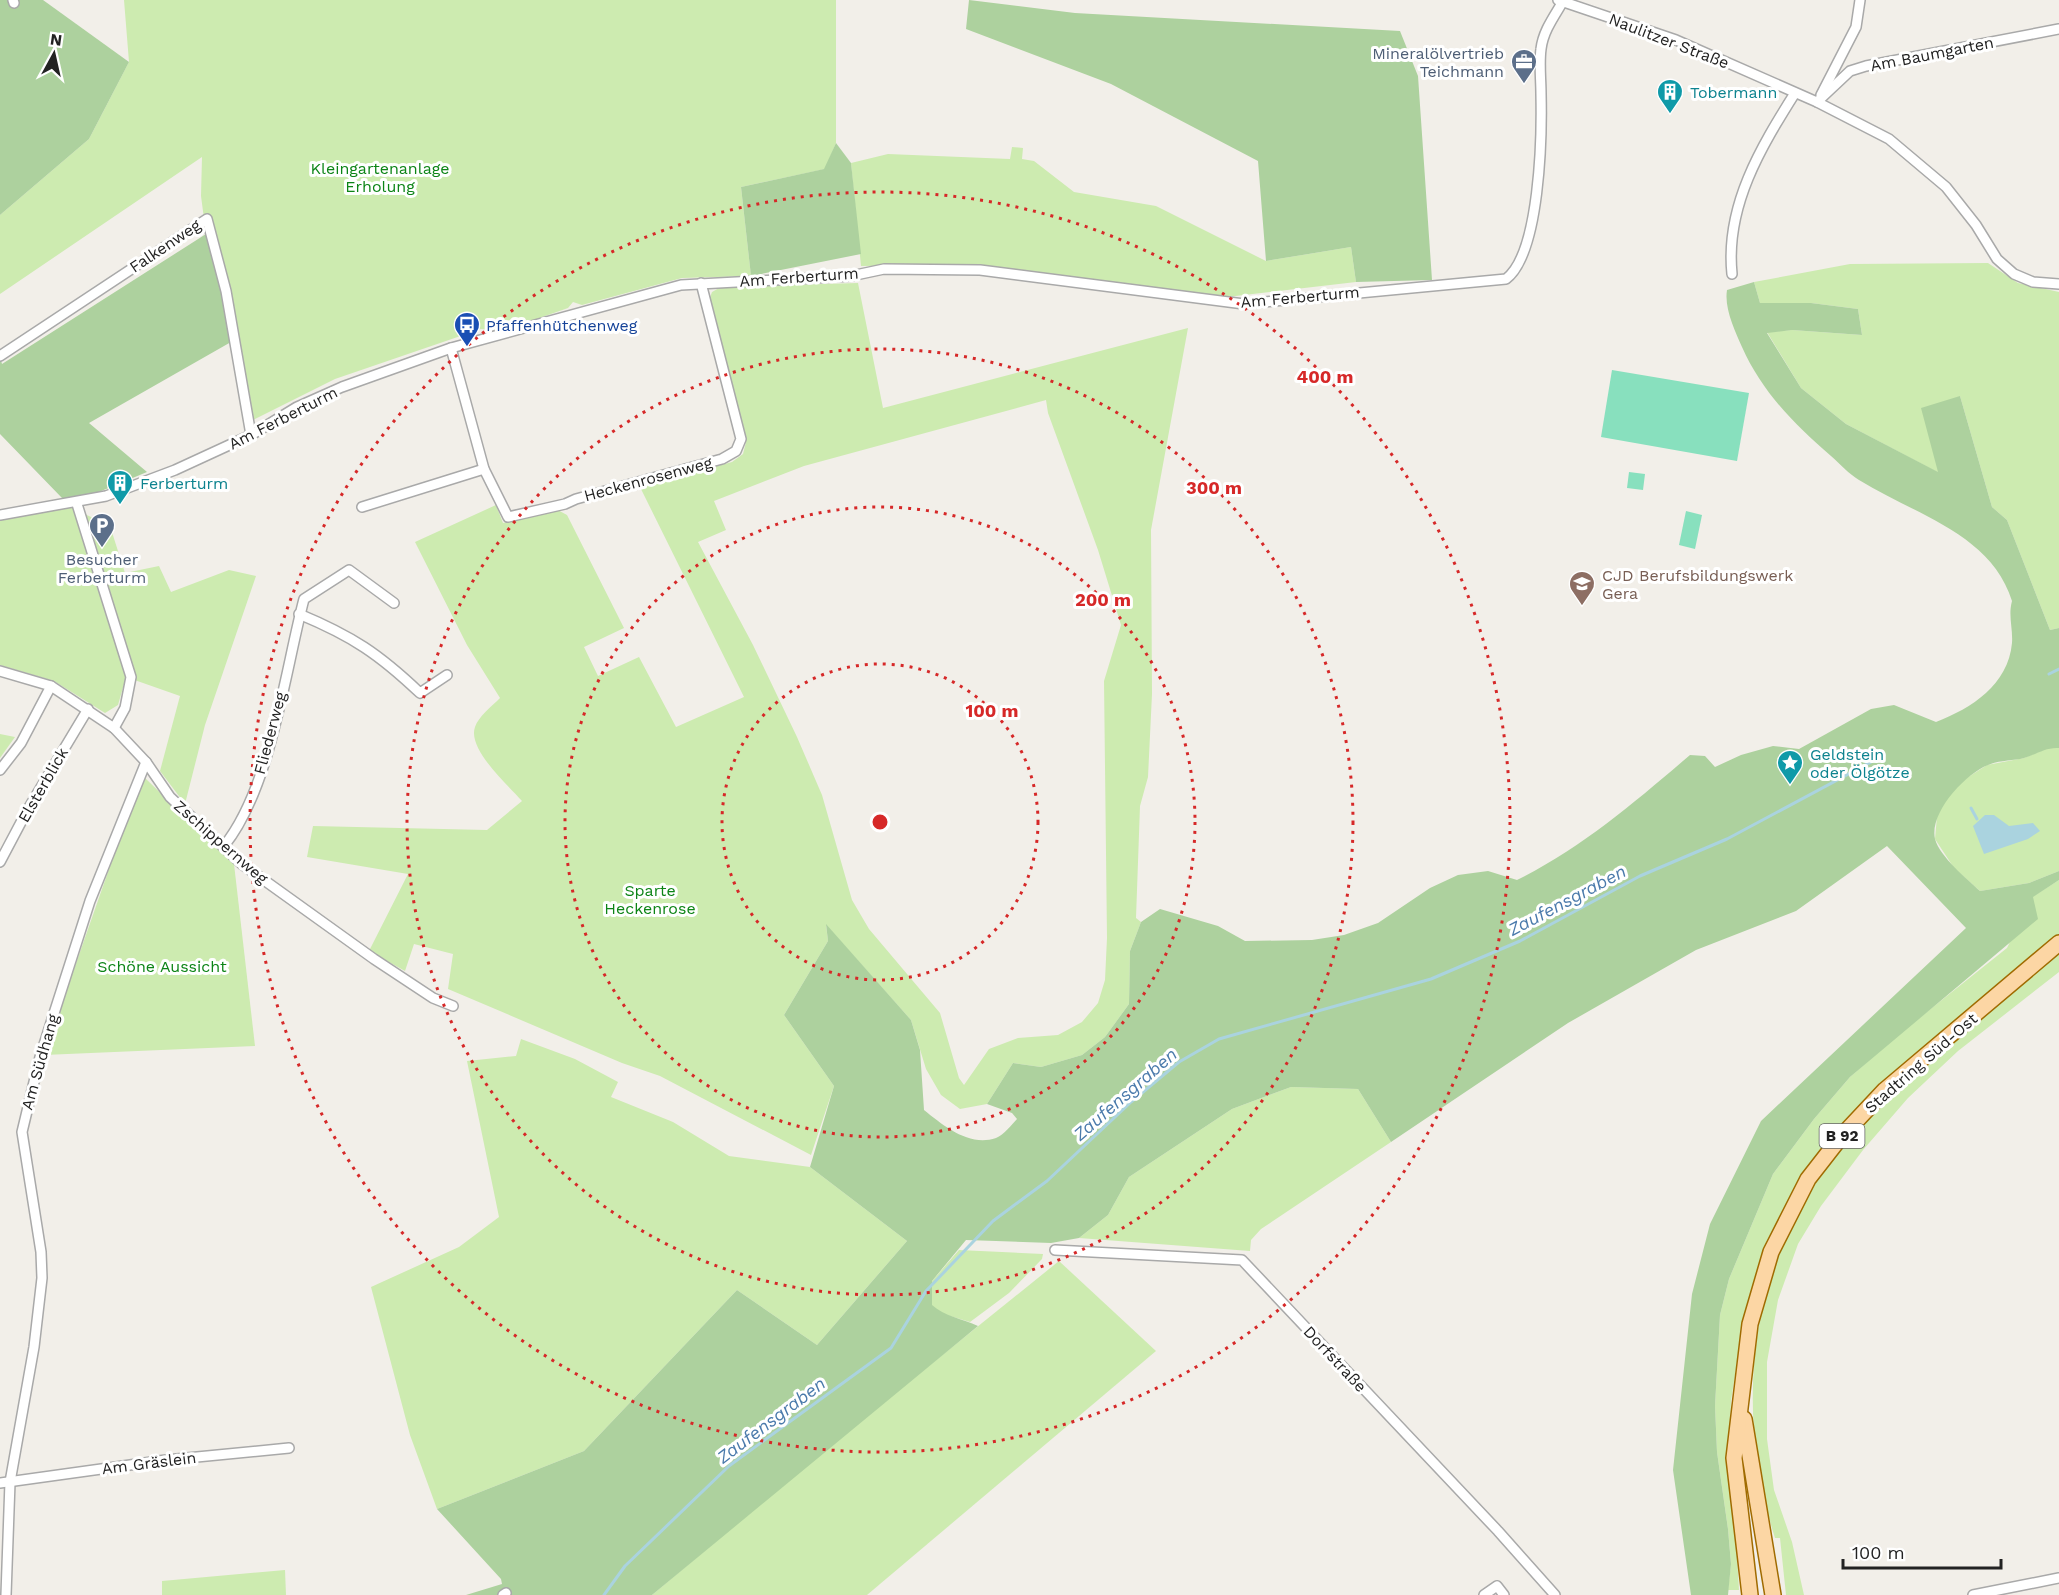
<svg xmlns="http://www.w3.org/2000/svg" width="2059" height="1595" font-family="'Work Sans',sans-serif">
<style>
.grass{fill:#cdebb0;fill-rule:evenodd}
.forest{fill:#add19e}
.pitch{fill:#88e0be}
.water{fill:#aad3df}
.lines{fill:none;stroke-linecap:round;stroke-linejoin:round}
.stream{stroke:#aad3df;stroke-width:3}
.street-casing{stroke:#a9a9a9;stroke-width:12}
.primary-casing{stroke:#a06b00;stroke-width:18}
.street{stroke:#fff;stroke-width:9}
.primary{stroke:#fcd6a4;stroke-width:15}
.ring{fill:none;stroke:#d62828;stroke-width:3;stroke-dasharray:3 6}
.labels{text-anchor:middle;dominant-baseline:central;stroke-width:6;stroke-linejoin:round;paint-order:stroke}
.shield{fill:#fff;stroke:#646464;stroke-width:1.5}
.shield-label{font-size:15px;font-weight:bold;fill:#222}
.street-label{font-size:16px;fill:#222;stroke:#fff}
.service-label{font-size:16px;fill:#4e5e75;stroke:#fff;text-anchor:end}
.culture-label{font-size:16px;fill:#0d838f;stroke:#fff;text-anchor:start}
.park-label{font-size:16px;fill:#0c8416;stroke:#fff}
.transit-label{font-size:16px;fill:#164399;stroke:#fff;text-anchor:start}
.education-label{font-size:16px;fill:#785e54;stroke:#fff;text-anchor:start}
.water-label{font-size:18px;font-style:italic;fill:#4a7aab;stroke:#fff}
.centre{fill:#d62828;stroke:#fff;stroke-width:3}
.ring-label{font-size:18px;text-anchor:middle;font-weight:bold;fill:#d62828;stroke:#fff;stroke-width:6;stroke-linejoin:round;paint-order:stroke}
</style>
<rect width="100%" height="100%" fill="#f2efe9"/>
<!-- grass -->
<g class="grass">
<path d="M 124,0 L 836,0 L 836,143 L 825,169 L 741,187 L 751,276 L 682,278 L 582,305 L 573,302 L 568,308 L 502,331 L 481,329 L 335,379 L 251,421 L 229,289 L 206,234 L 201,196 L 202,157 L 0,294 L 0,215 L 89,139 L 129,62 Z"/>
<path d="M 1012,147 L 1023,148 L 1022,159 L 1034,161 L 1074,192 L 1156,206 L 1266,261 L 1351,247 L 1356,282 L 1227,297 L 969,265 L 861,266 L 851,163 L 888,154 L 1010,159 Z"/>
<path d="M 1988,263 L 2018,283 L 2059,292 L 2059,628 L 2050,630 L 2007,520 L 1992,507 L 1960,396 L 1939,473 L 1846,424 L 1801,388 L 1767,332 L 1792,330 L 1862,335 L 1858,309 L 1811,303 L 1760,303 L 1754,282 L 1850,264 Z"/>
<path d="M 858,283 L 883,408 L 1188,328 L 1151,530 L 1152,694 L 1148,777 L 1140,806 L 1136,918 L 1141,922 L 1130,951 L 1129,1004 L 1105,1037 L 1082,1055 L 1041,1067 L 1013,1063 L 987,1104 L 960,1109 L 941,1095 L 926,1069 L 911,1020 L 826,925 L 828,941 L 784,1015 L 834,1086 L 811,1155 L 660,1076 L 622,1063 L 448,989 L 453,954 L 414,944 L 405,971 L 369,951 L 408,874 L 307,857 L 313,826 L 487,830 L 522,801 C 508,785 467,749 475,727 C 478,717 492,706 500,698 L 467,645 L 415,542 L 496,505 L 503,523 L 556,509 L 567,515 L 624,628 L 584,647 L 598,676 L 639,657 L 676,727 L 744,697 L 640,487 L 732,462 L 743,454 L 746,442 L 709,300 L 712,292 L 721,287 ZM 1046,400 L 1048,413 L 1098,550 L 1121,625 L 1104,681 L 1107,938 L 1105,980 L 1098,1003 L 1082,1022 L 1058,1035 L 1018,1038 L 989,1049 L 964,1085 L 959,1078 L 940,1013 L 869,929 L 852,900 L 822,795 L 797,737 L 753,645 L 698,542 L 726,530 L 714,501 L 804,466 Z"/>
<path d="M 70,507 L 110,526 L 125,573 L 159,566 L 171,592 L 229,570 L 256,576 L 205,725 L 185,804 L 160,771 L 180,696 L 126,677 L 118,705 L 105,713 L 54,681 L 0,665 L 0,518 Z"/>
<path d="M 0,734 L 15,737 L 0,758 Z"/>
<path d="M 2050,747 L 2059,748 L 2059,871 L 2029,883 L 1980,891 L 1954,868 L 1935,839 L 1938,805 L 1948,790 L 1987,765 L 2024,758 Z"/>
<path d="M 145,778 L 234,864 L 255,1046 L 44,1055 L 123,829 Z"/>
<path d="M 2059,880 L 2059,937 L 1894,1073 L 1767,1246 L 1743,1322 L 1731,1401 L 1730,1435 L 1739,1590 L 1728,1590 L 1731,1564 L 1728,1529 L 1717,1452 L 1715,1406 L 1720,1315 L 1729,1279 L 1773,1174 L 1814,1119 L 1850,1077 L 1898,1035 L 2007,948 L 2032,897 Z"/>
<path d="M 2059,954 L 2059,972 L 1958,1051 L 1908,1098 L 1863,1150 L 1821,1206 L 1798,1244 L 1778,1300 L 1767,1362 L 1767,1439 L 1774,1490 L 1792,1542 L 1804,1595 L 1786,1595 L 1780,1538 L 1775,1538 C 1734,1411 1748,1267 1831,1159 C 1893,1078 1981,1019 2059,954 Z"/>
<path d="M 521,1039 L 575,1059 L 618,1082 L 611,1097 L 673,1122 L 729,1156 L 810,1167 L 907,1241 L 817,1345 L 737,1290 L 584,1451 L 437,1509 L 410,1435 L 371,1287 L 459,1247 L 499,1217 L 467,1061 L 516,1056 Z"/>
<path d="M 1291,1087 L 1358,1089 L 1391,1142 L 1261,1229 L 1251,1240 L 1250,1251 L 1079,1238 L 1108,1215 L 1129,1177 L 1232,1109 Z"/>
<path d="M 959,1250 L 1043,1254 L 1042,1259 L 1009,1293 L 970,1322 L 940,1313 L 932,1306 L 932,1281 Z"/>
<path d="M 1059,1261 L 1156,1351 L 867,1595 L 652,1595 L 822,1452 Z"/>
<path d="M 285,1570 L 286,1595 L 162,1595 L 162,1581 Z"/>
</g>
<!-- forest -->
<g class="forest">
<path d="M 0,0 L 43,0 L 129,62 L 89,139 L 0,215 Z"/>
<path d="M 969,0 L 1075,13 L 1400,31 L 1418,76 L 1432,280 L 1356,282 L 1351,247 L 1266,261 L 1258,161 L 1111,84 L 966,29 Z"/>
<path d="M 836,143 L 851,163 L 861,254 L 751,276 L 741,187 L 824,169 Z"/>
<path d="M 206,234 L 225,305 L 231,342 L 89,423 L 147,472 L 82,499 L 63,499 L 0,434 L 0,357 L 2,364 Z"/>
<path d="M 1754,282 L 1760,303 L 1811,303 L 1858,309 L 1862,335 L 1792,330 L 1767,333 L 1801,388 L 1846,424 L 1938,472 L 1921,408 L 1960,396 L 1992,507 L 2007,520 L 2050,630 L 2059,628 L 2059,748 C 2046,747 2037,754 2024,758 C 2013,761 1999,760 1988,765 C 1965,774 1929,813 1935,839 C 1940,857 1967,879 1980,891 L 2029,883 L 2059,871 L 2059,880 L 2033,897 L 2038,919 L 1850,1077 L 1814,1119 L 1773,1174 L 1729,1279 L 1720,1315 L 1715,1406 L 1717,1452 L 1728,1529 L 1731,1564 L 1728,1595 L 1691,1595 L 1673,1470 L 1692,1294 L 1710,1224 L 1761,1121 L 1966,928 L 1887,846 L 1796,911 L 1696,950 L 1568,1023 L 1391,1142 L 1358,1089 L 1291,1087 L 1232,1109 L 1129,1177 L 1108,1215 L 1079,1238 L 1051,1243 L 966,1240 L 932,1281 L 932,1305 C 944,1316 963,1319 978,1326 L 652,1595 L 466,1595 L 502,1584 L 501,1579 L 437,1509 L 584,1451 L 737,1290 L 817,1345 L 907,1241 L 810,1167 L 834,1086 L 784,1015 L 828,941 L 826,924 L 911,1020 L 920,1050 L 924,1110 C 944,1126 969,1147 996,1138 C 1004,1135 1012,1124 1017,1119 L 1012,1113 L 987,1104 L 1013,1063 L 1041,1067 L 1082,1055 L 1105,1037 L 1129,1004 L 1130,951 L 1141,922 L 1160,909 L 1218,926 L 1245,941 L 1312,940 L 1344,935 L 1378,923 L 1430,888 L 1458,875 L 1488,871 L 1517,880 C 1582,848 1636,801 1690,755 L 1705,756 L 1715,767 L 1741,755 L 1773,746 L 1799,749 L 1871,709 L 1894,705 L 1936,722 C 1972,708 2008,685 2012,643 C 2013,628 2008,616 2012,601 C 1991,533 1913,514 1859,480 C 1849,474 1840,464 1831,456 C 1795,425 1762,392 1742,347 C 1735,331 1724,308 1727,290 Z"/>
</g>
<!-- pitch -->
<g class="pitch">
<path d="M 1612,370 L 1749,393 L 1737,461 L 1601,437 Z"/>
<path d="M 1629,472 L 1645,474 L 1643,490 L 1627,488 Z"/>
<path d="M 1686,511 L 1702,515 L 1695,549 L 1679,545 Z"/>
</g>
<!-- water -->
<path class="water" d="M 1985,815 L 1994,815 L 2009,826 L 2033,823 L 2040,831 L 2028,839 L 1984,854 L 1973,826 Z"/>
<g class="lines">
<!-- stream -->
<g class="stream">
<path d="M 2049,674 L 2059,669"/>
<path d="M 1971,808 L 1977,819"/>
<path d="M 604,1595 L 625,1566 L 729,1466 L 891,1348 L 926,1291 L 993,1221 L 1047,1181 L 1131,1102 L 1179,1062 L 1219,1039 L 1431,979 L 1520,941 L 1640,876 L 1727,839 L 1884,755"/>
</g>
<defs>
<g id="street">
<path d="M 13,0 L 14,3"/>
<path d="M 1558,0 L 1676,40 L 1817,102 L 1889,139 L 1946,187 L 1976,225 L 1997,259 L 2014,274 L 2033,282 L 2059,284"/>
<path d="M 1821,95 L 1856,27 L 1860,0"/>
<path d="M 1817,102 L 1850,71 L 1866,66 L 2059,29"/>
<path d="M 1732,274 C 1725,206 1761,147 1795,93"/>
<path d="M 451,348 L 484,469 L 508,517 L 565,504 L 576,499 L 722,459 L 736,451 L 741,439 L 701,283"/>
<path d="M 0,356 L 207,219 L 226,291 L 251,435"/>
<path d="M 77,504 L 131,677 L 125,708 L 114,728"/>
<path d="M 362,507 L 484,469"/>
<path d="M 0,515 L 106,496 L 175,470 L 251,435 L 297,407 L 342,387 L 451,348 L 681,285 L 851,276 L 884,269 L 980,270 L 1244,304 L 1506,279 C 1540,253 1542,137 1541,94 C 1541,80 1539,63 1541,49 C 1543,32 1553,18 1562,3"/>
<path d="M 299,614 C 352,636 379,654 420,693 L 447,675"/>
<path d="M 0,671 L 51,686 L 114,728 L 146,762 L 170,797 L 243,865 L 374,959 L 433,998 L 453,1006"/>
<path d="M 0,770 L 21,743 L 51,686"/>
<path d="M 224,846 C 271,788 285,671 304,599 L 349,570 L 394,603"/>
<path d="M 0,862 L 28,809 L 88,709"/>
<path d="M 1055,1250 L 1242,1260 L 1498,1531 L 1555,1595"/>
<path d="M 0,1483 L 166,1460 L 289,1448"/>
<path d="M 6,1595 L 10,1482 L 34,1347 L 42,1278 L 41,1252 L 22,1132 L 40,1057 L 90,901 L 146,762"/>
<path d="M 503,1595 L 506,1593"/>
<path d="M 1484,1595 L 1497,1586 L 1504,1595"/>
<path d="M 1973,1595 L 2059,1578"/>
</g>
<g id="primary">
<path d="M 1744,1419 L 1773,1595"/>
<path d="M 1750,1595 L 1734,1458 L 1750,1324 L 1771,1252 L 1808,1179 L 1840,1138 L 1885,1090 L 2059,943"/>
</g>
</defs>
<!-- street casing -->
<use href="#street" class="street-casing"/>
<!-- primary casing -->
<use href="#primary" class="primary-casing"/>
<!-- street -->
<use href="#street" class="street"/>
<!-- primary -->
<use href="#primary" class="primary"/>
</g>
<!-- distance rings -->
<g class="ring">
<circle cx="880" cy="822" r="158"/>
<circle cx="880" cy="822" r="315"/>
<circle cx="880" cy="822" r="473"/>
<circle cx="880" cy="822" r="630"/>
</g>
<!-- icons -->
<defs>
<symbol id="office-pin" viewBox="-11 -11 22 30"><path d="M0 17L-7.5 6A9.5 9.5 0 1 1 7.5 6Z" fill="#5c6f8a" stroke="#fff"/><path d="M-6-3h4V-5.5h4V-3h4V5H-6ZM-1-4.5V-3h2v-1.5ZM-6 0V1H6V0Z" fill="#fff"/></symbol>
<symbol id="building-pin" viewBox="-11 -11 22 30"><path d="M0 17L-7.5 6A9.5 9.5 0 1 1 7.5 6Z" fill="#0f9aa8" stroke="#fff"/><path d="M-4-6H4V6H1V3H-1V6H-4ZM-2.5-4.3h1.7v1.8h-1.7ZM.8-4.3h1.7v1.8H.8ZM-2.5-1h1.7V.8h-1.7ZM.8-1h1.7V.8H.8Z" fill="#fff"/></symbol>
<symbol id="bus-pin" viewBox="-11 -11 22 30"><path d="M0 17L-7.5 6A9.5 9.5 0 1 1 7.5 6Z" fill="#1a4fb4" stroke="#fff"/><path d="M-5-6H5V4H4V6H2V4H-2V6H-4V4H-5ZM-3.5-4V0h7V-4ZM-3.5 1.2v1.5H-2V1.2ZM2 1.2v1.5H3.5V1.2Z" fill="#fff"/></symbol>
<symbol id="parking-pin" viewBox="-11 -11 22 30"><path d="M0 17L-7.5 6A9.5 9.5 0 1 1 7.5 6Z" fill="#5c6f8a" stroke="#fff"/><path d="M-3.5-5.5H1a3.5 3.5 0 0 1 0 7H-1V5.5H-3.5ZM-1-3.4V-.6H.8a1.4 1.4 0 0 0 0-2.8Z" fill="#fff"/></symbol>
<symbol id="school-pin" viewBox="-11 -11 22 30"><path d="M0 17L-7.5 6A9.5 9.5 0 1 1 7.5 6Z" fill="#8d6e63" stroke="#fff"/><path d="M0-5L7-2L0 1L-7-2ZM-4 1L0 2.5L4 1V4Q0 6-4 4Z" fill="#fff"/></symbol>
<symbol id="sight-pin" viewBox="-11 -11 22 30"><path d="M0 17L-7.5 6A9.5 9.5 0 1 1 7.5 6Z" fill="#0f9aa8" stroke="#fff"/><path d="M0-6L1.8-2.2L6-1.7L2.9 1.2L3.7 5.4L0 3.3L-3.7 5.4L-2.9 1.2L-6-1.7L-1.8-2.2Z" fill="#fff"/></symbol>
</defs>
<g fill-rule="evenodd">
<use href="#office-pin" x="1509" y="47" width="30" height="40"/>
<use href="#building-pin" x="1655" y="77" width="30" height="40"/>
<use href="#bus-pin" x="452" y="310" width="30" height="40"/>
<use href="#building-pin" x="105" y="468" width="30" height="40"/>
<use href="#parking-pin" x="87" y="511" width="30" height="40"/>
<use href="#school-pin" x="1567" y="569" width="30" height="40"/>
<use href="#sight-pin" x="1775" y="748" width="30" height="40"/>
</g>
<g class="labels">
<!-- shield labels -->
<rect class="shield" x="1819.5" y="1124" width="45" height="24" rx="4.5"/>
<g class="shield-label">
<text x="1842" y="1136">B 92</text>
</g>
<!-- street labels -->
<g class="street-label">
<text transform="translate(1669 41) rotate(21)">Naulitzer Straße</text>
<text transform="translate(1932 54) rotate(-11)">Am Baumgarten</text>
<text transform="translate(165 246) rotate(-34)">Falkenweg</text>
<text transform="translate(799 277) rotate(-4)">Am Ferberturm</text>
<text transform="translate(1300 297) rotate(-5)">Am Ferberturm</text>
<text transform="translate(283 418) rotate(-27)">Am Ferberturm</text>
<text transform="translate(648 479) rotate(-15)">Heckenrosenweg</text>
<text transform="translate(270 733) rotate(-75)">Fliederweg</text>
<text transform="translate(43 785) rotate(-60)">Elsterblick</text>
<text transform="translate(221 842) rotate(41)">Zschippernweg</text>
<text transform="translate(40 1062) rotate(-74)">Am Südhang</text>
<text transform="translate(1921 1063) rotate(-41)">Stadtring Süd-Ost</text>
<text transform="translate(1335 1359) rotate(47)">Dorfstraße</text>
<text transform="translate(149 1463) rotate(-7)">Am Gräslein</text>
</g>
<!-- service labels -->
<g class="service-label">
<text x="1504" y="53">Mineralölvertrieb<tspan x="1504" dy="18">Teichmann</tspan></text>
<text x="102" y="559" text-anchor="middle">Besucher<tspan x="102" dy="18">Ferberturm</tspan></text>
</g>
<!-- culture labels -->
<g class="culture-label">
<text x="1690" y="92">Tobermann</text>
<text x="140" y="483">Ferberturm</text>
<text x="1810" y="754">Geldstein<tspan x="1810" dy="18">oder Ölgötze</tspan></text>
</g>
<!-- park labels -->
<g class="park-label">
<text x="380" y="168">Kleingartenanlage<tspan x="380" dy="18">Erholung</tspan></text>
<text x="650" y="890">Sparte<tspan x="650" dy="18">Heckenrose</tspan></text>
<text x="162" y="966">Schöne Aussicht</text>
</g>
<!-- transit labels -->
<g class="transit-label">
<text x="486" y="325">Pfaffenhütchenweg</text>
</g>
<!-- education labels -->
<g class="education-label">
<text x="1602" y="575">CJD Berufsbildungswerk<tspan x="1602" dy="18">Gera</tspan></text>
</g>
<!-- water labels -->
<g class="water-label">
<text transform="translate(1567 900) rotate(-28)">Zaufensgraben</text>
<text transform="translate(1125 1094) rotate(-41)">Zaufensgraben</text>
<text transform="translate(771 1420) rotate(-37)">Zaufensgraben</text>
</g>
</g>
<circle cx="880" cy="822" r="9" class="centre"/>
<g class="ring-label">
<text x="1325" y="383">400 m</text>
<text x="1214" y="494">300 m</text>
<text x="1103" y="606">200 m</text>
<text x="992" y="717">100 m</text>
</g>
<!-- north arrow -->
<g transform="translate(54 54) rotate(8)" stroke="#ffffff" stroke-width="4.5" paint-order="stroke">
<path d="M0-4.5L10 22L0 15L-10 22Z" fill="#222222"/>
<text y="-9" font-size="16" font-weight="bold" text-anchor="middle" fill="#222222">N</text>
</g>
<!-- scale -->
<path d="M1843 1559v9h158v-9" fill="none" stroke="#222222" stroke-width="3"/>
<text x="1852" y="1559" font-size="18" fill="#222222" stroke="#ffffff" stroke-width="4.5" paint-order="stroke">100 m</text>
</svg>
